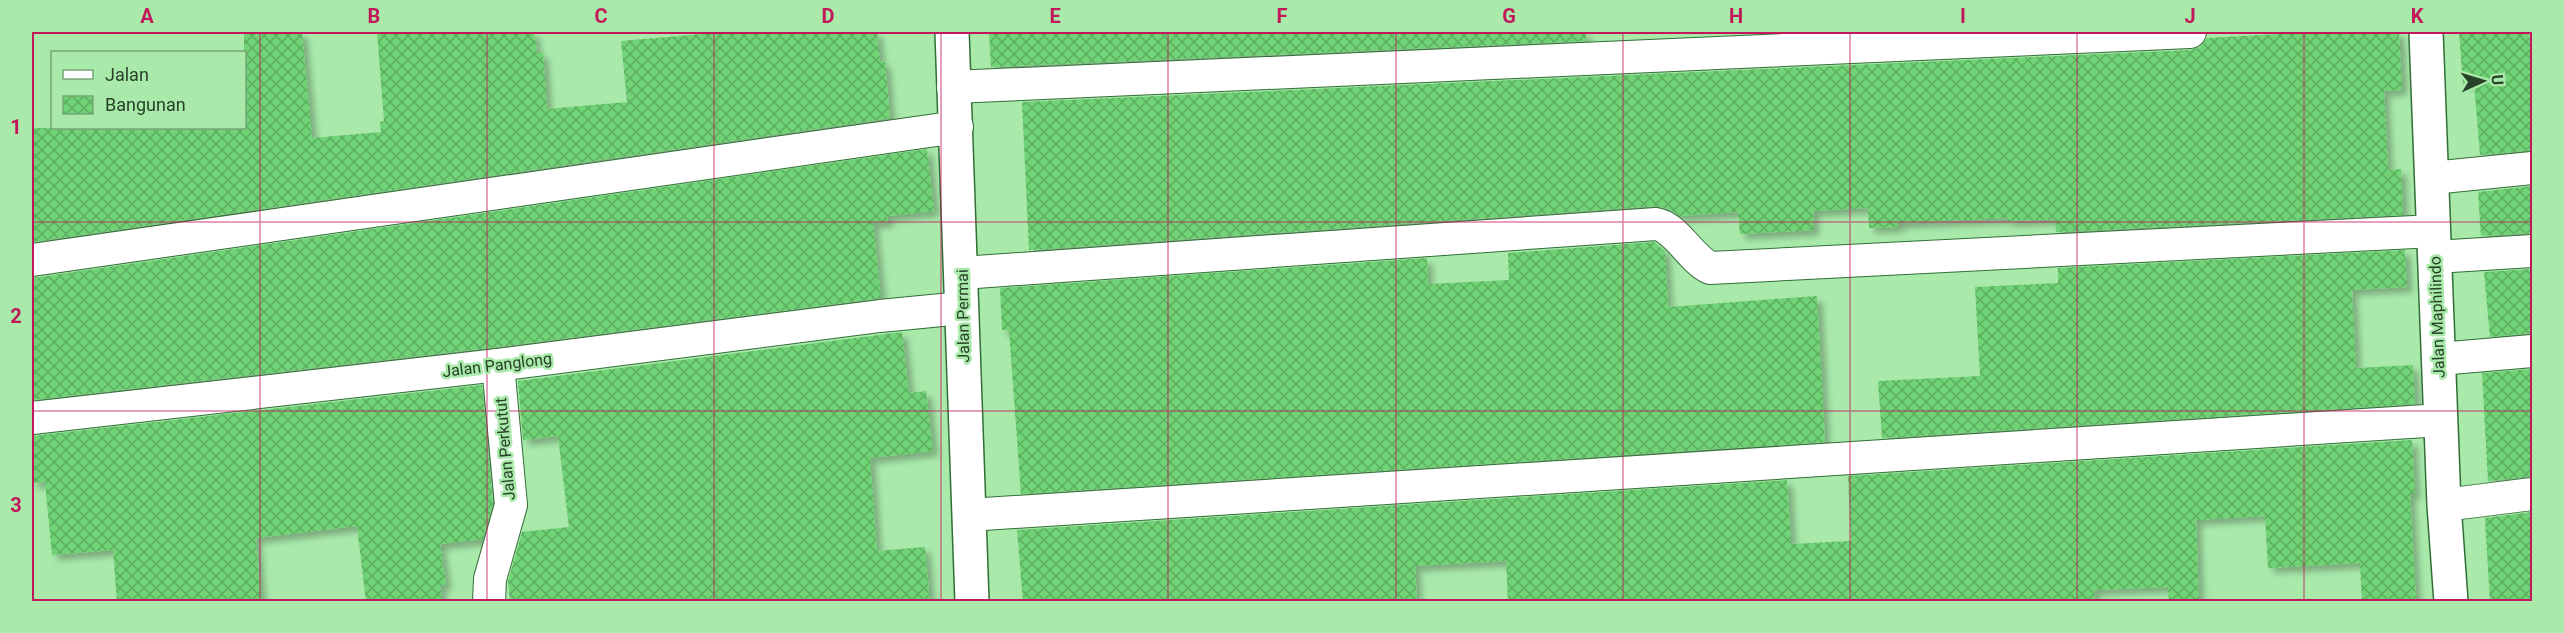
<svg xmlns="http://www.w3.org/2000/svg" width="2564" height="633" font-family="Roboto,sans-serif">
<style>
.building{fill:url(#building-cross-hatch);filter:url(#shadow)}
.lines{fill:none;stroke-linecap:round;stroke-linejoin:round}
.street-casing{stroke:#316f36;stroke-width:34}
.secondary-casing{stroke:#316f36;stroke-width:36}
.street{stroke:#fff;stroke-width:32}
.secondary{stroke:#fff;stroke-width:33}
.grid{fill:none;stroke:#c2185b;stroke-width:1.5;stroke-opacity:0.55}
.labels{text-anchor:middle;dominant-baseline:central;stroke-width:5;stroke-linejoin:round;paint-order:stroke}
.street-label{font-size:16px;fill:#284229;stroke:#a9eaab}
.neatline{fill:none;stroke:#c2185b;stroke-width:2}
.grid-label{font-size:20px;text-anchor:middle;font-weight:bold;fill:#c2185b}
</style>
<defs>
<pattern id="building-cross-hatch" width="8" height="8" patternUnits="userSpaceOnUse" patternTransform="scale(1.5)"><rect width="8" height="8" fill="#70d376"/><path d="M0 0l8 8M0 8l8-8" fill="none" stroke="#5cad61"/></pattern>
<filter id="shadow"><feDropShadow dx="5.5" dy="5.5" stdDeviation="3" flood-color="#0004"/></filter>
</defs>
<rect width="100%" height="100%" fill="#a9eaab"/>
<!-- building -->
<g class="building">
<path d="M 244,32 L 302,32 L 312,138 L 381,132 L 380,122 L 384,121 L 377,32 L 534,32 L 537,53 L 543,53 L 547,109 L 627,102 L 621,41 L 702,34 L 702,32 L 877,32 L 880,62 L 885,61 L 890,118 L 32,242 L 32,128 L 244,128 Z"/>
<path d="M 989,32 L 1586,32 L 1586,41 L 991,67 Z"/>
<path d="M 2318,32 L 2399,32 L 2402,90 L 2384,91 L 2388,170 L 2401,169 L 2403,215 L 2056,232 L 2055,219 L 2008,221 L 2008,218 L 1898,223 L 1898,227 L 1869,228 L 1868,208 L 1813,211 L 1814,230 L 1740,234 L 1738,212 L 1680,216 L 1669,209 L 1655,206 L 1029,250 L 1022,102 L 2191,50 L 2200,47 L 2207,38 Z"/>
<path d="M 2459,32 L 2529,32 L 2532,77 L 2532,150 L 2480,155 L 2474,83 L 2463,84 Z"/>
<path d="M 927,149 L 934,211 L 887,216 L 888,222 L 873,223 L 881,298 L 496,347 L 32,400 L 32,278 Z"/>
<path d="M 2532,186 L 2532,233 L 2481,236 L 2478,192 Z"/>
<path d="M 1654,242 L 1665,251 L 1668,307 L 1817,296 L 1825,442 L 1021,494 L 1009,330 L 1002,330 L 1000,288 L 1427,258 L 1428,284 L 1509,280 L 1508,253 Z"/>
<path d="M 2405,250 L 2407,287 L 2352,290 L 2356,368 L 2413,365 L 2415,404 L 1882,438 L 1878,381 L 1980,376 L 1975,287 L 2058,283 L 2058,268 Z"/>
<path d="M 2532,269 L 2532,333 L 2490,337 L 2484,272 Z"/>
<path d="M 902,332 L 909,393 L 926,391 L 933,451 L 870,458 L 877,551 L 925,547 L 930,602 L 510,602 L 508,581 L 522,532 L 569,527 L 558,436 L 523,440 L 518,381 Z"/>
<path d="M 2532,369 L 2532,476 L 2488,481 L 2482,373 Z"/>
<path d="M 482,385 L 493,503 L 483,539 L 440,544 L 446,585 L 440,585 L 442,602 L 366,602 L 357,526 L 256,538 L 261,602 L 117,602 L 113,550 L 52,555 L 45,482 L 32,483 L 32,436 Z"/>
<path d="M 2412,440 L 2415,494 L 2410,494 L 2416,602 L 2362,602 L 2360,563 L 2268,568 L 2265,516 L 2196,520 L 2199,602 L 2169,602 L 2168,587 L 2094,590 L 2095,602 L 1508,602 L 1506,561 L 1415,566 L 1417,602 L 1023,602 L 1017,530 L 1787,480 L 1791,544 L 1851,541 L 1848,476 Z"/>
<path d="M 2532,512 L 2532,602 L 2490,602 L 2485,518 Z"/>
</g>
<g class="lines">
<defs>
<g id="street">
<path d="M 953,87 L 2190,32"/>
<path d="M 2432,178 L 2532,168"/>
<path d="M 2435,257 L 2532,251"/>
<path d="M 32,260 L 957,127"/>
<path d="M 962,273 L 1656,224 C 1676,227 1690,258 1710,268 L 2434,231"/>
<path d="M 2439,359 L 2532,351"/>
<path d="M 32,418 L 498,365 L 880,316 L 962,308"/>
<path d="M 2444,505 L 2532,494"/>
<path d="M 969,515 L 2441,420"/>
<path d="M 489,602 L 490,579 L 511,505 L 498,365"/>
</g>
<g id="secondary">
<path d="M 952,32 L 972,602"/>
<path d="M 2426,32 L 2444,505 L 2451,602"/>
</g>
</defs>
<!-- street casing -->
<use href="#street" class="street-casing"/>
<!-- secondary casing -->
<use href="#secondary" class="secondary-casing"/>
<!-- street -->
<use href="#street" class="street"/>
<!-- secondary -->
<use href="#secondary" class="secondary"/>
</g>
<!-- grid -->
<path class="grid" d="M 260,32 L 260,602M 487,32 L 487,602M 714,32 L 714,602M 941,32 L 941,602M 1168,32 L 1168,602M 1396,32 L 1396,602M 1623,32 L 1623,602M 1850,32 L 1850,602M 2077,32 L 2077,602M 2304,32 L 2304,602M 32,222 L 2532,222M 32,411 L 2532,411"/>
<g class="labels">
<!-- street labels -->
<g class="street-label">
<text transform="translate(963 316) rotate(-91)">Jalan Permai</text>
<text transform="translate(2437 317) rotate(-92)">Jalan Maphilindo</text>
<text transform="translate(497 365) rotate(-7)">Jalan Panglong</text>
<text transform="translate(505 449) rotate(-95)">Jalan Perkutut</text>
</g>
</g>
<!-- border -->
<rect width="2564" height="633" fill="none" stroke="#a9eaab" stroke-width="66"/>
<!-- legend -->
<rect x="51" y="51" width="195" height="78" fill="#a9eaab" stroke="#75a777" stroke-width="1.5"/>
<rect x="63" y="70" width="30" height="9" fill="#ffffff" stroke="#75a777" stroke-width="1.5"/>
<text x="105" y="81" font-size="18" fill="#284229">Jalan</text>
<rect x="63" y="96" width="30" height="18" fill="url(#building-cross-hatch)" stroke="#75a777" stroke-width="1.5"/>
<text x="105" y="111" font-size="18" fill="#284229">Bangunan</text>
<!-- north arrow -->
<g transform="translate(2483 81) rotate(86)" stroke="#a9eaab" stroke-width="4.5" paint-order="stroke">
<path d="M0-4.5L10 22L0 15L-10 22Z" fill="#284229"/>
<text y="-9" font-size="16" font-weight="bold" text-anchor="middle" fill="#284229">U</text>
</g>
<rect x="33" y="33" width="2498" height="567" class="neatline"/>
<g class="grid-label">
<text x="147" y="23">A</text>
<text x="374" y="23">B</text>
<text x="601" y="23">C</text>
<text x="828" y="23">D</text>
<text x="1055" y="23">E</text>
<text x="1282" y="23">F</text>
<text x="1509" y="23">G</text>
<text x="1736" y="23">H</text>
<text x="1963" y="23">I</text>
<text x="2190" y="23">J</text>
<text x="2417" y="23">K</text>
<text x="16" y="134">1</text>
<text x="16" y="323">2</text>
<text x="16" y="512">3</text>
</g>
</svg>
